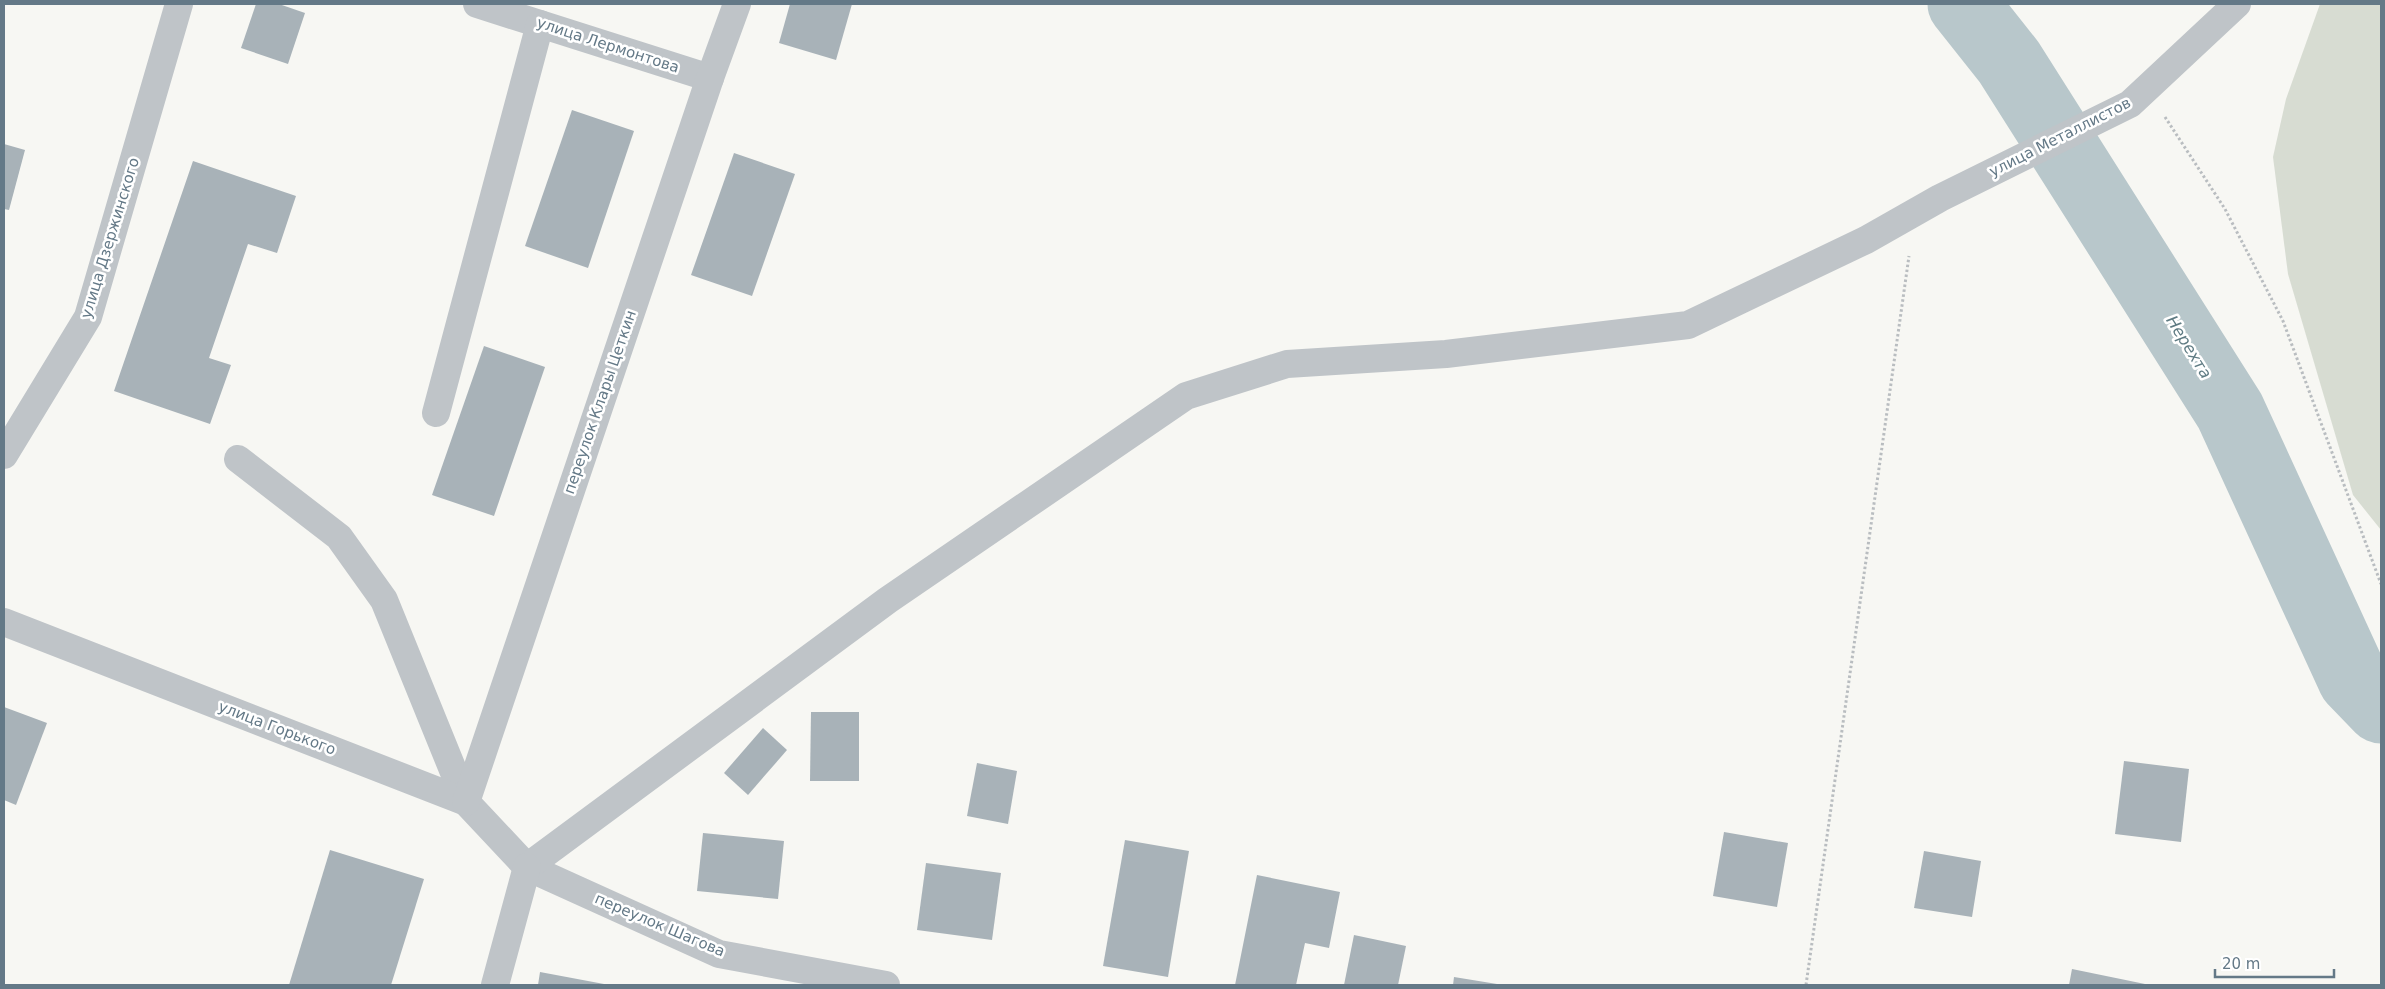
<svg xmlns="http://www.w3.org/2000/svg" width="2385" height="989" font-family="'DejaVu Sans',sans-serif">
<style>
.green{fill:#d7dcd2}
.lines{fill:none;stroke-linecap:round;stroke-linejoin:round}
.river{stroke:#b8c7cb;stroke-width:71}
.building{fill:#a8b2b8}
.path{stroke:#b9bdc0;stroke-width:3;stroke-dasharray:2.5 2.5;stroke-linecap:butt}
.minor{stroke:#bfc4c8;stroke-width:28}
.labels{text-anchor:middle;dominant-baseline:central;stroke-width:5;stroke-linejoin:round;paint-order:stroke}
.street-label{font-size:15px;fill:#647987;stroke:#fff}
.water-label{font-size:16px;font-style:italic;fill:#5f7b83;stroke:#fff}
</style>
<rect width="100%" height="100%" fill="#f7f7f3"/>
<!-- green -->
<path class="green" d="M 2320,4 L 2381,4 L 2381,530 L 2353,495 L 2288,274 L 2273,157 L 2286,99 Z"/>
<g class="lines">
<!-- river -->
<path class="river" d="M 1963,4 L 2009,62 L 2230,411 L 2353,679 L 2381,708"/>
</g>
<!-- building -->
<g class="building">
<path d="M 256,4 L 279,4 L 305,13 L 288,64 L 241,48 Z"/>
<path d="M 790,4 L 852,4 L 836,60 L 779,43 Z"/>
<path d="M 572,110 L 634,131 L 588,268 L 525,246 Z"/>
<path d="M 4,144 L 25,150 L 9,210 L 4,209 Z"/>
<path d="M 734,153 L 795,174 L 752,296 L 691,275 Z"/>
<path d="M 193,161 L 296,196 L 277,253 L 248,244 L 209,358 L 231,365 L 210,424 L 114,391 Z"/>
<path d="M 484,346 L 545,367 L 494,516 L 432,495 Z"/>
<path d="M 4,707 L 47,723 L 16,805 L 4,800 Z"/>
<path d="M 811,712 L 859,712 L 859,781 L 810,781 Z"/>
<path d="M 763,728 L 787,750 L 748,795 L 724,773 Z"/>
<path d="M 2124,761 L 2189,769 L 2181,842 L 2115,834 Z"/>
<path d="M 977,763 L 1017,771 L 1008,824 L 967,816 Z"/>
<path d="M 1724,832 L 1788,843 L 1777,907 L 1713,896 Z"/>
<path d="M 703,833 L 784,841 L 778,899 L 697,891 Z"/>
<path d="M 1125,840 L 1189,851 L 1168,977 L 1103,966 Z"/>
<path d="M 330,850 L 424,879 L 391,985 L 289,985 Z"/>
<path d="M 1924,851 L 1981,861 L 1972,917 L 1914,908 Z"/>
<path d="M 926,863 L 1001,873 L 992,940 L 917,930 Z"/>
<path d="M 1257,875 L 1340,892 L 1329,948 L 1305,943 L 1296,985 L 1235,985 Z"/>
<path d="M 1354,935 L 1406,946 L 1398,985 L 1344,985 Z"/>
<path d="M 2072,969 L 2145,984 L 2145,985 L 2069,985 Z"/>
<path d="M 540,972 L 604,984 L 604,985 L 538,985 Z"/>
<path d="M 1454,977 L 1497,984 L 1497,985 L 1453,985 Z"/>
</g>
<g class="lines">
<!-- path -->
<g class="path">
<path d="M 2165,117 L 2225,209 L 2283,321 L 2381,584"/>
<path d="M 1806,985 L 1909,256"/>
</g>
<!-- minor -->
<g class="minor">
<path d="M 477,4 L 710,78"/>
<path d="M 436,413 L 540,24"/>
<path d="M 4,455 L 88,317 L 179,4"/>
<path d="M 238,459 L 339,537 L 384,600 L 466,802"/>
<path d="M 4,622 L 466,802 L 527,867 L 719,954 L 886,985"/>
<path d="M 466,802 L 710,78 L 737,4"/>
<path d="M 527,867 L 888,600 L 1186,396 L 1287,364 L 1446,354 L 1688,325 L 1866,240 L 1940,198 L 2130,104 L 2237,4"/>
<path d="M 495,985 L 527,867"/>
</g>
</g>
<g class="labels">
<!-- street labels -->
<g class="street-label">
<text transform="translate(608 45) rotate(18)">улица Лермонтова</text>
<text transform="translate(2060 137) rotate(-27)">улица Металлистов</text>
<text transform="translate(110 238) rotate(-73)">улица Дзержинского</text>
<text transform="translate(600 402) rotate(-71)">переулок Клары Цеткин</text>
<text transform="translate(277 728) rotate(21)">улица Горького</text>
<text transform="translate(660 925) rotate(23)">переулок Шагова</text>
</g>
<!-- water labels -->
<g class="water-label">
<text transform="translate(2189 347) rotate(58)">Нерехта</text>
</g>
</g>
<!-- border -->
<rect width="2385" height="989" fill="none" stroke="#647987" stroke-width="10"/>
<!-- scale -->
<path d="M2215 969v8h119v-8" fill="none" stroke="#647987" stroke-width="2.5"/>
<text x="2222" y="969" font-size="15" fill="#647987" stroke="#ffffff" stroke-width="4" paint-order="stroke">20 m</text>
</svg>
